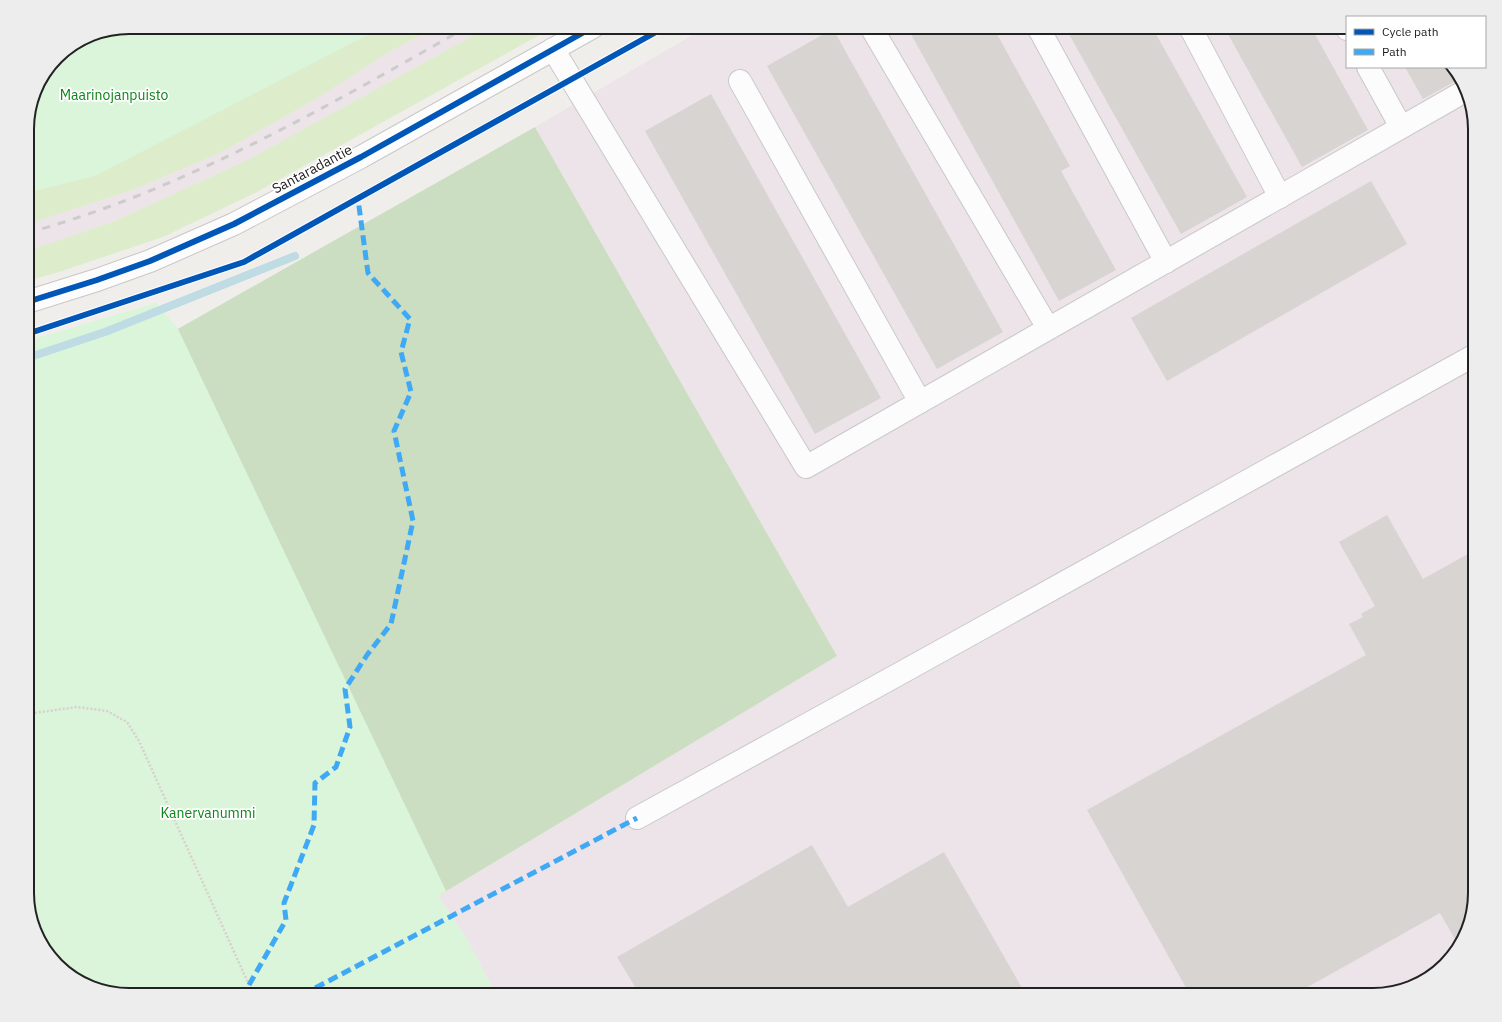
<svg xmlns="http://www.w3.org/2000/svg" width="1502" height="1022" font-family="'IBM Plex Sans',sans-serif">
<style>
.industrial{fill:#ede4e9}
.grass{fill:#ddeccb}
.forest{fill:#cbdec1}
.park{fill:#daf5da}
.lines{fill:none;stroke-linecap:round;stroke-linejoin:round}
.stream{stroke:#bfdbe3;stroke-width:8}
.building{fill:#d7d4d2}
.minor-casing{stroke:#c9c8c7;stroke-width:24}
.path{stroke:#dccecd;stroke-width:2.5;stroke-dasharray:2 2;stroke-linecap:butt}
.minor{stroke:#fdfcfc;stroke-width:22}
.rail{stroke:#ccc;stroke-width:3;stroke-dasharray:8 8;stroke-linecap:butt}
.quiet{stroke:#3fa9f5;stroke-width:5;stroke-dasharray:10 5;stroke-linecap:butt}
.cycleway-casing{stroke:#fff;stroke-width:8}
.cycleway{stroke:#0057b8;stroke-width:6}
.labels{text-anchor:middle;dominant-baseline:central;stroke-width:3.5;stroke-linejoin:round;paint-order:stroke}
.park-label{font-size:14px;fill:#0c8416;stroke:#fff}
.street-label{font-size:14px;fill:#222;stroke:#fff}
.rim{fill:none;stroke:#222;stroke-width:2}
</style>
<rect width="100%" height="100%" fill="#f0eeeb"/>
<!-- industrial -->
<g class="industrial">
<path d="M 437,27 L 489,27 L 247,160 L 115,221 L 27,251 L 27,224 L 130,191 L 220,153 L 316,99 L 387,53 Z"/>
<path d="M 706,27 L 1347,27 L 1347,67 L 1451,67 L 1461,78 L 1475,129 L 1475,893 L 1458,950 L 1418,984 L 1373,995 L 496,995 L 467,939 L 438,896 L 837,656 L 535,127 Z"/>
</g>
<!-- grass -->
<g class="grass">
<path d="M 171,27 L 437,27 L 387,53 L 316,99 L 220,153 L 130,191 L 27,224 L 27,123 Z"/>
<path d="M 489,27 L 554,27 L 255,193 L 163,237 L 59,272 L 27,281 L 27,251 L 115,221 L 247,160 Z"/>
</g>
<!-- forest -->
<path class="forest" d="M 535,127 L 837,656 L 438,896 L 129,995 L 72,978 L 41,944 L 27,899 L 27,412 L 31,412 Z"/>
<!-- park -->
<g class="park">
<path d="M 129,27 L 380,27 L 381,28 L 95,176 L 27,193 L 27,123 L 35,90 L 57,57 L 90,35 Z"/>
<path d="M 156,303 L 178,329 L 446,891 L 438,896 L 467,939 L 496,995 L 129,995 L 72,978 L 41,944 L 27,899 L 27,341 Z"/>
</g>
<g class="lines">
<!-- stream -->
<path class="stream" d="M 27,358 L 105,332 L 295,256"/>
</g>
<!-- building -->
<g class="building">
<path d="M 907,27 L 993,27 L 1070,166 L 1061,171 L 1116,270 L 1059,301 Z"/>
<path d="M 1065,27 L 1152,27 L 1247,197 L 1181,234 Z"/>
<path d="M 1224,27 L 1311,27 L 1368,130 L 1302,167 Z"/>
<path d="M 833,29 L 1003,332 L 937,369 L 767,66 Z"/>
<path d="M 1405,67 L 1451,67 L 1461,78 L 1423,99 Z"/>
<path d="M 711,94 L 881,398 L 815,434 L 645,131 Z"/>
<path d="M 1371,181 L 1407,244 L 1167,381 L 1131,318 Z"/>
<path d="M 1387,515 L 1423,579 L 1475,550 L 1475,893 L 1459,946 L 1440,913 L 1304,989 L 1307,995 L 1190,995 L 1087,810 L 1366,655 L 1349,624 L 1363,617 L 1361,614 L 1375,606 L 1339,542 Z"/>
<path d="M 812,845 L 848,907 L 944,852 L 1026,995 L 640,995 L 617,957 Z"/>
</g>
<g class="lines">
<defs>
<g id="minor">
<path d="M 871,27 L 1048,328"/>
<path d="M 1038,27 L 1166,262"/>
<path d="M 1190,27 L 1280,197"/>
<path d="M 1346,27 L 1347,29"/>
<path d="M 553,49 L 806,467 L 1465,91"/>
<path d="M 1368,67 L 1401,127"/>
<path d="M 740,81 L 920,402"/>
<path d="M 27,302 L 97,280 L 150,261 L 234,224 L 361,157 L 593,27"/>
<path d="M 637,818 L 890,679 L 1475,355"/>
</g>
</defs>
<!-- minor casing -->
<use href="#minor" class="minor-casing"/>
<!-- path -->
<path class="path" d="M 27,714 L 77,707 L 107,711 L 127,722 L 139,741 L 249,985 L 252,995"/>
<!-- minor -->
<use href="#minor" class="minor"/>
<!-- rail -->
<path class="rail" d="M 27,233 C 184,190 326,107 467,27"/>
<!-- quiet -->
<g class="quiet">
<path d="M 249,985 L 286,920 L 284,903 L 314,825 L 315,783 L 336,767 L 350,727 L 345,689 L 367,655 L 391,624 L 413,521 L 394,431 L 411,392 L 401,352 L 410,319 L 368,273 L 358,199"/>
<path d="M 302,995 L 637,818"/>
</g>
<defs>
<g id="cycleway">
<path d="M 27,302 L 97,280 L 150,261 L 234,224 L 361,157 L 593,27"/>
<path d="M 27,334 L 244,262 L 665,27"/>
</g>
</defs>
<!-- cycleway casing -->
<use href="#cycleway" class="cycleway-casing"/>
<!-- cycleway -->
<use href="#cycleway" class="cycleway"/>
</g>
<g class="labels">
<!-- park labels -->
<g class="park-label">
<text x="114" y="95">Maarinojanpuisto</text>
<text x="208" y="813">Kanervanummi</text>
</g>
<!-- street labels -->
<g class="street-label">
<text transform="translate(312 169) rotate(-28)">Santaradantie</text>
</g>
</g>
<!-- crop -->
<path d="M0 0H1502V1022H0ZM129 34H1373A95 95 0 0 1 1468 129V893A95 95 0 0 1 1373 988H129A95 95 0 0 1 34 893V129A95 95 0 0 1 129 34Z" fill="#ededed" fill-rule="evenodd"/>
<path class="rim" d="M129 34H1373A95 95 0 0 1 1468 129V893A95 95 0 0 1 1373 988H129A95 95 0 0 1 34 893V129A95 95 0 0 1 129 34Z"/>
<!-- legend -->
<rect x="1346" y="16" width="140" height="52" fill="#ffffff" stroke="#a7a7a7"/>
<rect x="1354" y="29" width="20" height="6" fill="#0057b8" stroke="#a7a7a7"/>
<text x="1382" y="36" font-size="12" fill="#222222">Cycle path</text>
<rect x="1354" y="49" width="20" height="6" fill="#3fa9f5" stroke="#a7a7a7"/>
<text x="1382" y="56" font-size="12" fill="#222222">Path</text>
</svg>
